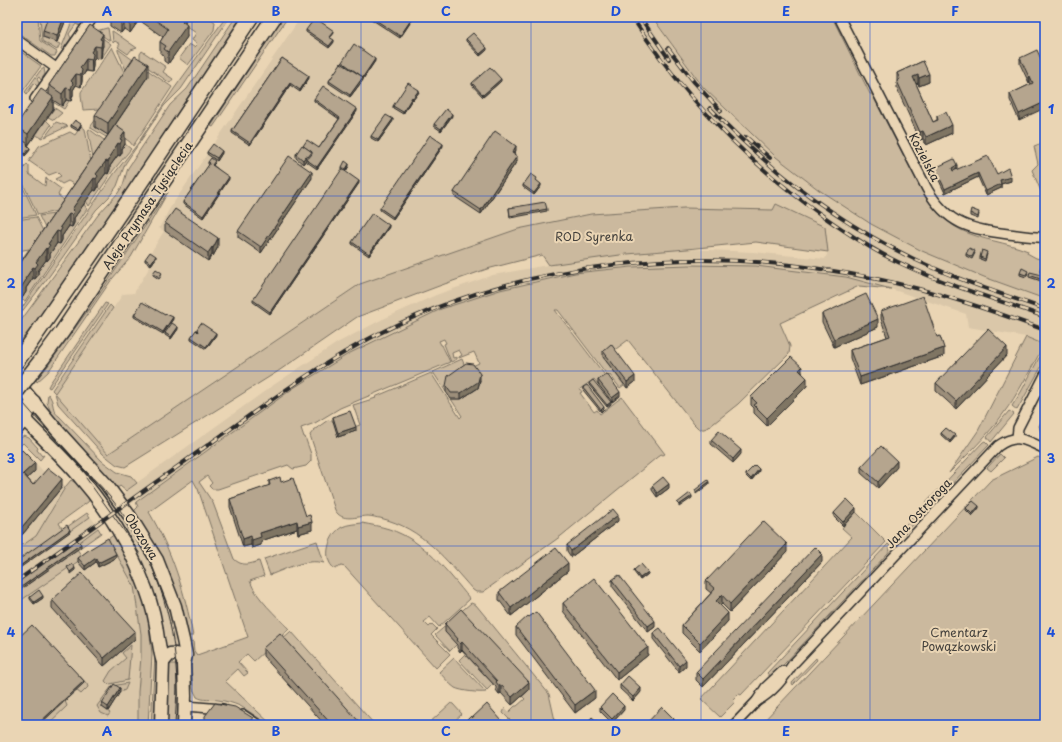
<svg xmlns="http://www.w3.org/2000/svg" width="1062" height="742" font-family="'Playpen Sans',sans-serif">
<style>
.built{fill:#dac7a9}
.green{fill:#cbb99e;stroke:#7b7264}
.lines{fill:none;stroke-linecap:round;stroke-linejoin:round}
.street-casing{stroke:#2b2b2b;stroke-width:12}
.secondary-casing{stroke:#2b2b2b;stroke-width:15}
.primary-casing{stroke:#2b2b2b;stroke-width:17}
.street{stroke:#ead5b4;stroke-width:9}
.secondary{stroke:#ead5b4;stroke-width:12}
.primary{stroke:#ead5b4;stroke-width:14}
.tram{stroke:#2b2b2b;stroke-width:1}
.rail-casing{stroke:#2b2b2b;stroke-width:4}
.rail{stroke:#ead5b4;stroke-width:2.5;stroke-dasharray:8;stroke-linecap:butt}
.primary-bridge-casing{stroke:#2b2b2b;stroke-width:17;stroke-linecap:butt}
.primary-bridge{stroke:#ead5b4;stroke-width:14}
.wall{fill:#9c8e7a;stroke:#2b2b2b}
.shaded-wall{fill:#7f7463;stroke:#2b2b2b}
.building{fill:#b5a58e;stroke:#2b2b2b}
.grid{fill:none;stroke:#1d4ed8;stroke-width:1;stroke-opacity:0.55}
.labels{text-anchor:middle;dominant-baseline:central;stroke-width:4;stroke-linejoin:round;paint-order:stroke}
.street-label{font-size:12px;fill:#2b2b2b;stroke:#ead5b4}
.park-label{font-size:12px;fill:#43403c;stroke:#ead5b4}
.neatline{fill:none;stroke:#1d4ed8;stroke-width:1.5}
.grid-label{font-size:13px;text-anchor:middle;font-weight:bold;fill:#1d4ed8}
</style>
<rect width="100%" height="100%" fill="#ead5b4"/>
<filter id="ink" filterUnits="userSpaceOnUse"><feTurbulence type="fractalNoise" baseFrequency=".025" numOctaves="2"/><feDisplacementMap in="SourceGraphic" scale="8" xChannelSelector="R" yChannelSelector="G"/><feConvolveMatrix kernelMatrix="1 2 1 2 8 2 1 2 1" color-interpolation-filters="sRGB"/></filter>
<g filter="url(#ink)">
<!-- built -->
<g class="built">
<path d="M 301,17 L 651,17 L 703,87 L 776,157 L 819,190 L 871,224 L 984,277 L 1045,299 L 1045,345 L 1026,337 L 968,327 L 966,314 L 891,289 L 762,278 L 535,294 L 303,399 L 149,512 L 139,498 L 129,505 L 122,495 L 131,488 L 131,487 L 272,386 L 337,343 L 383,319 L 436,295 L 493,275 L 569,261 L 627,253 L 687,249 L 753,252 L 825,259 L 828,252 L 773,210 L 684,208 L 591,214 L 360,284 L 108,454 L 55,393 L 123,294 L 134,293 L 151,265 L 150,254 L 164,231 L 159,228 L 170,208 Z"/>
<path d="M 35,413 L 56,437 L 104,486 L 143,544 L 158,576 L 165,598 L 173,627 L 176,648 L 171,650 L 167,646 L 164,628 L 155,596 L 145,570 L 132,546 L 33,421 Z"/>
<path d="M 23,450 L 48,476 L 66,486 L 36,536 L 17,550 L 17,455 Z"/>
<path d="M 90,516 L 99,528 L 78,543 L 81,547 L 17,592 L 17,563 L 70,531 Z"/>
<path d="M 108,539 L 134,586 L 141,634 L 143,725 L 17,725 L 17,603 L 78,562 Z"/>
</g>
<!-- green -->
<g class="green">
<path d="M 17,17 L 38,17 L 40,41 L 57,52 L 55,56 L 51,56 L 17,32 Z"/>
<path d="M 40,17 L 50,17 L 43,37 L 60,44 L 57,50 L 42,41 Z"/>
<path d="M 173,17 L 208,17 L 215,22 L 214,30 L 188,65 L 179,58 L 189,44 L 194,47 L 197,44 L 192,40 L 196,33 Z"/>
<path d="M 226,17 L 230,17 L 181,89 L 164,106 L 125,164 L 117,186 L 109,197 L 96,210 L 50,275 L 17,318 L 17,315 L 114,174 L 136,146 L 174,89 Z"/>
<path d="M 239,17 L 241,17 L 141,168 L 47,307 L 17,346 L 17,326 L 98,215 L 118,193 L 123,185 L 128,168 L 170,105 L 187,89 L 235,18 L 237,20 Z"/>
<path d="M 283,17 L 288,17 L 213,127 L 211,126 Z"/>
<path d="M 652,17 L 832,17 L 870,94 L 872,94 C 882,114 892,134 903,154 C 917,181 931,215 961,230 C 981,240 1006,242 1028,251 L 1027,253 L 1036,258 L 1045,260 L 1045,299 L 984,277 L 922,251 L 871,224 L 819,190 L 776,157 L 703,87 Z"/>
<path d="M 72,21 L 80,25 L 79,26 L 76,24 L 69,34 L 71,38 L 63,50 L 61,49 Z"/>
<path d="M 107,28 L 108,28 L 110,41 L 96,31 Z"/>
<path d="M 89,29 L 111,44 L 103,56 L 102,56 L 102,52 L 100,51 L 62,106 L 66,100 L 69,101 L 64,109 L 45,97 L 45,94 Z"/>
<path d="M 112,31 L 114,32 L 137,48 L 131,50 L 128,54 L 118,47 L 120,44 L 115,41 L 113,43 Z"/>
<path d="M 112,47 L 124,72 L 100,109 L 83,110 L 81,96 L 81,92 Z"/>
<path d="M 17,49 L 41,66 L 17,99 Z"/>
<path d="M 118,49 L 133,60 L 126,70 L 118,51 Z"/>
<path d="M 142,51 L 166,67 L 163,72 L 173,79 L 170,83 L 140,62 L 140,54 Z"/>
<path d="M 136,62 L 172,87 L 133,146 L 130,142 L 113,130 L 108,137 L 106,137 L 91,128 L 91,126 L 96,119 L 95,127 L 108,135 L 148,76 Z"/>
<path d="M 44,68 L 45,74 L 41,80 L 39,77 L 37,79 L 40,85 L 38,87 L 34,83 L 27,94 L 25,92 L 40,71 Z"/>
<path d="M 43,100 L 62,113 L 54,120 L 48,117 L 54,109 L 41,101 Z"/>
<path d="M 46,120 L 51,125 L 42,138 L 36,135 Z"/>
<path d="M 56,122 L 68,126 L 45,137 Z"/>
<path d="M 81,126 L 85,129 L 91,162 L 75,185 L 68,181 L 62,184 L 55,179 L 61,176 L 57,172 L 49,175 L 29,161 L 39,146 L 70,132 L 75,135 Z"/>
<path d="M 89,129 L 104,140 L 105,142 L 93,158 L 88,131 Z"/>
<path d="M 1045,142 L 1045,201 L 1032,170 L 1038,164 L 1034,146 Z"/>
<path d="M 125,144 L 131,149 L 112,172 L 89,206 L 86,201 L 94,190 L 96,191 L 98,187 L 96,186 L 106,173 L 108,173 L 110,169 L 109,168 L 118,155 L 120,156 L 122,152 L 120,151 Z"/>
<path d="M 27,164 L 29,166 L 29,174 L 45,186 L 46,178 L 61,189 L 58,195 L 64,200 L 57,211 L 38,215 L 19,175 Z"/>
<path d="M 18,177 L 36,215 L 17,218 Z"/>
<path d="M 168,192 L 131,257 L 112,279 L 48,372 L 37,382 L 36,380 L 47,367 L 96,299 Z"/>
<path d="M 84,204 L 87,209 L 25,301 L 21,300 L 25,290 L 33,278 L 35,279 L 38,275 L 36,274 L 57,243 L 60,244 L 60,239 L 69,226 L 72,227 L 72,221 Z"/>
<path d="M 776,204 L 825,227 L 828,252 L 756,242 L 687,249 L 627,254 L 549,265 L 542,255 L 487,269 L 439,286 L 357,317 L 277,372 L 125,467 L 117,465 L 103,454 L 58,404 L 55,393 L 52,390 L 110,305 L 113,308 L 55,393 L 108,454 L 360,284 L 518,229 L 591,214 L 684,208 L 773,210 Z"/>
<path d="M 55,214 L 45,228 L 39,216 Z"/>
<path d="M 36,217 L 43,231 L 17,269 L 17,266 L 29,249 L 17,251 L 17,220 Z"/>
<path d="M 689,265 L 756,266 L 846,277 L 891,289 L 859,286 L 780,323 L 790,346 L 789,354 L 738,404 L 709,427 L 704,429 L 699,429 L 694,424 L 628,340 L 612,352 L 603,357 L 624,385 L 620,388 L 610,375 L 608,376 L 558,310 L 555,310 L 607,378 L 598,384 L 594,379 L 580,389 L 582,392 L 580,393 L 594,412 L 597,410 L 600,414 L 622,397 L 665,454 L 663,455 L 661,454 L 561,536 L 483,592 L 476,592 L 473,590 C 446,560 423,528 380,518 C 377,518 372,516 368,516 C 357,516 342,523 335,510 L 310,435 L 314,430 L 328,420 L 354,427 L 360,425 L 353,405 L 376,398 L 375,397 L 431,373 L 460,418 L 462,416 L 451,399 L 461,399 L 478,388 L 480,380 L 448,382 L 446,392 L 433,372 L 462,359 L 466,369 L 479,363 L 474,352 L 459,358 L 459,357 L 462,355 L 459,350 L 452,353 L 453,358 L 457,357 L 457,359 L 451,362 L 444,344 L 446,343 L 444,339 L 439,341 L 441,345 L 442,345 L 450,362 L 340,408 L 315,423 L 301,428 L 304,437 L 305,437 L 311,454 L 311,461 L 306,466 L 293,469 L 288,465 L 218,489 L 212,489 L 209,486 L 212,483 L 207,476 L 199,482 L 213,503 L 234,559 C 242,567 250,564 259,561 L 264,576 L 250,581 C 256,598 277,616 289,629 L 254,661 L 247,654 L 238,662 L 248,673 L 244,676 L 238,669 L 225,681 L 272,725 C 267,725 248,710 240,706 C 233,703 226,701 218,700 C 212,699 203,701 197,697 L 193,689 L 189,642 L 193,641 L 194,651 L 197,655 L 248,637 L 198,489 L 193,480 L 149,512 C 172,551 185,592 193,636 L 188,636 L 133,512 L 138,507 L 136,502 L 295,387 L 350,353 L 441,309 L 500,290 L 575,273 L 631,267 Z"/>
<path d="M 105,303 L 108,304 L 50,388 L 48,387 L 50,383 Z"/>
<path d="M 1026,337 L 1045,345 L 1045,349 L 1042,349 C 1030,370 1018,394 1003,414 C 988,435 968,454 949,473 L 978,431 Z"/>
<path d="M 1042,355 L 1044,362 L 1017,410 L 1012,406 L 1021,392 L 1039,358 Z"/>
<path d="M 48,394 C 55,401 51,412 59,416 L 102,461 L 117,472 L 131,476 L 137,483 L 126,491 L 120,486 L 116,489 L 108,477 L 51,413 L 47,402 Z"/>
<path d="M 1009,411 L 1014,414 L 991,442 L 987,437 Z"/>
<path d="M 1045,414 L 1045,438 L 1042,436 L 1039,426 Z"/>
<path d="M 24,436 L 29,438 L 38,448 L 37,450 L 42,456 L 44,455 L 40,460 L 23,443 L 17,449 L 17,440 Z"/>
<path d="M 985,441 L 989,445 L 905,533 L 902,535 L 896,535 L 983,442 Z"/>
<path d="M 1000,454 L 1004,458 L 991,471 L 987,468 Z"/>
<path d="M 1038,457 L 1045,460 L 1045,725 L 760,725 L 991,480 Z"/>
<path d="M 71,480 L 79,485 L 90,499 L 88,502 L 59,523 L 63,530 L 17,563 L 17,542 L 23,545 L 36,536 L 66,486 Z"/>
<path d="M 856,512 L 886,542 L 741,695 L 739,694 L 733,700 L 735,702 L 720,717 L 701,699 L 852,537 L 842,528 Z"/>
<path d="M 87,513 L 90,517 L 70,531 L 67,527 Z"/>
<path d="M 362,523 C 371,525 380,526 389,529 C 425,541 447,571 470,599 L 439,627 L 430,617 L 424,622 L 429,627 L 432,624 L 437,629 L 431,635 L 450,654 L 436,668 L 345,567 L 341,566 L 335,569 C 321,559 329,534 342,527 C 348,524 356,524 362,523 Z"/>
<path d="M 98,528 L 101,533 L 81,547 L 78,543 Z"/>
<path d="M 115,534 L 132,565 L 147,609 L 152,654 L 148,725 L 138,725 L 138,692 L 141,657 L 141,634 L 134,586 L 108,539 Z"/>
<path d="M 317,541 L 324,563 C 306,558 286,569 270,575 L 264,559 Z"/>
<path d="M 889,543 L 890,550 L 888,553 L 771,678 L 767,673 Z"/>
<path d="M 77,549 L 83,558 L 17,603 L 17,592 Z"/>
<path d="M 471,603 L 476,605 L 549,694 L 556,725 L 515,725 L 503,713 L 505,708 L 509,712 L 515,706 L 517,706 L 525,699 L 522,696 L 529,690 L 452,619 Z"/>
<path d="M 449,623 L 457,644 L 450,651 L 435,635 Z"/>
<path d="M 291,631 L 375,725 L 355,725 L 280,641 Z"/>
<path d="M 131,645 L 128,680 L 110,684 L 109,685 L 105,681 L 111,671 L 126,658 L 122,653 Z"/>
<path d="M 155,654 L 157,654 L 158,666 L 155,725 L 151,725 Z"/>
<path d="M 465,654 L 493,684 L 487,690 L 459,660 Z"/>
<path d="M 454,658 L 486,692 C 479,693 461,691 455,688 C 449,684 444,677 439,672 Z"/>
<path d="M 816,658 L 817,660 L 793,685 L 792,683 Z"/>
<path d="M 169,664 L 178,664 L 180,692 L 178,725 L 167,725 Z"/>
<path d="M 78,674 L 87,684 L 88,687 L 81,694 L 76,690 L 77,675 Z"/>
<path d="M 128,683 L 125,690 L 120,692 L 114,688 L 102,707 L 110,713 L 108,716 L 101,713 L 97,706 L 112,686 Z"/>
<path d="M 65,701 L 67,706 L 47,725 L 42,725 L 40,724 Z"/>
<path d="M 451,703 L 453,704 L 462,714 L 450,725 L 427,725 Z"/>
</g>
<g class="lines">
<defs>
<g id="street">
<path d="M 839,17 L 927,189 C 948,225 970,229 1008,234 C 1020,235 1033,238 1045,237"/>
<path d="M 17,40 L 56,68"/>
<path d="M 35,99 L 93,17"/>
<path d="M 1017,438 L 1018,428 L 1045,375"/>
<path d="M 757,701 C 773,692 783,679 793,664 L 998,446 C 1017,433 1026,440 1045,449"/>
<path d="M 185,706 L 223,709"/>
<path d="M 243,715 L 258,725"/>
<path d="M 734,725 L 757,701 L 766,687 L 783,671"/>
</g>
<g id="secondary">
<path d="M 17,382 L 56,429 L 106,484 L 129,515 L 157,560 L 175,606 L 183,640 L 186,655 L 184,664 L 185,696 L 184,725"/>
<path d="M 17,412 C 37,433 59,453 78,475 C 107,508 131,548 146,589 C 152,605 156,622 158,639 C 160,647 160,654 163,662 L 161,725"/>
<path d="M 163,662 L 170,654 C 178,653 181,656 184,664"/>
</g>
<g id="primary">
<path d="M 42,359 L 62,332 L 274,17"/>
<path d="M 17,361 L 29,345 L 135,191 L 251,17"/>
<path d="M 17,427 L 24,419 L 33,402"/>
</g>
</defs>
<!-- street casing -->
<use href="#street" class="street-casing"/>
<!-- secondary casing -->
<use href="#secondary" class="secondary-casing"/>
<!-- primary casing -->
<use href="#primary" class="primary-casing"/>
<!-- street -->
<use href="#street" class="street"/>
<!-- secondary -->
<use href="#secondary" class="secondary"/>
<!-- primary -->
<use href="#primary" class="primary"/>
<!-- tram -->
<g class="tram">
<path d="M 17,396 C 36,418 55,439 74,459 C 86,472 99,483 110,497 C 149,545 172,606 176,667 C 178,687 176,706 175,725"/>
<path d="M 86,478 L 125,532 L 140,554"/>
</g>
<defs>
<g id="rail">
<path d="M 632,17 C 682,95 748,163 823,216 C 847,233 872,250 898,262 C 945,285 996,299 1045,317"/>
<path d="M 640,17 L 669,59"/>
<path d="M 668,48 L 694,82 L 721,111"/>
<path d="M 710,108 C 769,170 837,222 914,259 C 956,279 1001,294 1045,309"/>
<path d="M 746,137 L 770,158"/>
<path d="M 17,581 C 83,534 149,487 215,440 C 263,406 310,371 361,343 C 518,257 705,242 877,279 C 935,291 990,310 1045,330"/>
</g>
</defs>
<!-- rail casing -->
<use href="#rail" class="rail-casing"/>
<!-- rail -->
<use href="#rail" class="rail"/>
<defs>
<path id="primary-bridge" d="M 17,391 L 42,359"/>
</defs>
<!-- primary-bridge casing -->
<use href="#primary-bridge" class="primary-bridge-casing"/>
<!-- primary-bridge -->
<use href="#primary-bridge" class="primary-bridge"/>
</g>
<!-- wall -->
<g class="wall">
<path d="M 67,17 L 57,42 L 43,37 L 43,31 Z"/>
<path d="M 110,17 L 185,17 L 185,24 L 187,37 L 168,64 L 164,61 L 164,56 L 160,53 L 160,42 L 163,37 L 139,20 L 130,33 L 124,29 L 121,33 L 110,26 Z"/>
<path d="M 368,17 L 414,17 L 400,38 Z"/>
<path d="M 90,25 L 103,46 L 102,48 L 101,59 L 95,58 L 93,61 L 93,66 L 92,72 L 86,71 L 82,77 L 82,81 L 81,87 L 76,85 L 73,90 L 73,95 L 71,101 L 66,100 L 62,106 L 53,100 L 53,109 L 28,146 L 30,150 L 25,156 L 18,151 L 18,149 L 23,142 L 17,138 L 17,124 L 49,94 L 49,85 Z"/>
<path d="M 306,30 L 334,33 L 330,38 L 334,42 L 329,48 L 306,32 Z"/>
<path d="M 466,39 L 487,50 L 480,56 L 466,41 Z"/>
<path d="M 282,58 L 309,78 L 300,92 L 290,85 L 250,145 L 232,133 L 232,131 Z"/>
<path d="M 1020,58 L 1043,77 L 1044,79 L 1019,120 L 1010,100 L 1010,94 L 1031,84 L 1030,82 L 1029,83 L 1020,64 Z"/>
<path d="M 375,61 L 363,79 L 363,78 L 363,80 L 350,97 L 329,83 L 329,81 L 342,63 L 342,62 Z"/>
<path d="M 923,61 L 929,82 L 919,86 L 918,83 L 916,84 L 933,122 L 937,120 L 937,116 L 952,133 L 926,145 L 923,139 L 920,140 L 897,89 L 897,73 Z"/>
<path d="M 148,76 L 115,125 L 125,144 L 122,149 L 122,152 L 120,156 L 118,155 L 110,166 L 110,169 L 108,174 L 106,173 L 98,184 L 98,187 L 96,191 L 94,190 L 74,218 L 74,223 L 72,227 L 69,226 L 62,236 L 62,240 L 60,244 L 57,243 L 50,254 L 50,257 L 47,261 L 46,260 L 38,271 L 38,275 L 35,279 L 33,278 L 26,288 L 26,292 L 19,303 L 17,302 L 17,268 L 108,135 L 95,127 L 95,115 Z"/>
<path d="M 501,81 L 483,97 L 472,85 L 472,83 Z"/>
<path d="M 419,92 L 413,100 L 412,99 L 403,114 L 393,108 L 393,106 Z"/>
<path d="M 314,99 L 357,111 L 317,169 L 307,162 L 307,160 L 306,160 L 303,164 L 296,158 L 296,154 L 303,146 L 319,148 L 339,119 L 314,101 Z"/>
<path d="M 452,116 L 441,131 L 434,126 L 434,124 Z"/>
<path d="M 393,121 L 378,142 L 371,138 L 371,136 Z"/>
<path d="M 71,125 L 81,126 L 78,131 L 71,127 Z"/>
<path d="M 443,146 L 393,219 L 380,210 L 380,208 Z"/>
<path d="M 516,150 L 514,154 L 517,161 L 481,214 L 454,196 L 454,192 Z"/>
<path d="M 207,152 L 222,153 L 217,161 L 207,154 Z"/>
<path d="M 208,162 L 215,163 L 213,165 L 229,179 L 203,218 L 183,204 L 183,202 L 209,165 L 208,164 Z"/>
<path d="M 349,166 L 346,171 L 342,169 L 342,167 Z"/>
<path d="M 935,168 L 957,169 L 953,171 L 997,174 L 1011,181 L 1001,184 L 1001,188 L 986,195 L 978,177 L 945,193 L 935,172 Z"/>
<path d="M 312,178 L 261,253 L 238,237 L 238,231 Z"/>
<path d="M 536,180 L 541,186 L 534,195 L 523,187 L 523,185 Z"/>
<path d="M 359,183 L 270,314 L 253,302 L 253,300 Z"/>
<path d="M 509,208 L 547,209 L 547,211 L 510,218 Z"/>
<path d="M 970,213 L 979,214 L 978,219 L 970,216 Z"/>
<path d="M 165,223 L 218,247 L 213,256 L 212,255 L 208,261 L 165,231 Z"/>
<path d="M 389,227 L 369,256 L 352,244 L 352,242 Z"/>
<path d="M 975,253 L 972,259 L 966,256 L 966,254 Z"/>
<path d="M 987,254 L 985,261 L 980,259 L 980,257 Z"/>
<path d="M 156,258 L 151,265 L 145,261 L 145,259 Z"/>
<path d="M 1045,267 L 1045,274 L 1040,272 L 1040,270 Z"/>
<path d="M 153,273 L 162,275 L 159,279 L 153,275 Z"/>
<path d="M 1020,273 L 1028,273 L 1026,277 L 1020,275 Z"/>
<path d="M 1029,275 L 1042,277 L 1041,281 L 1029,277 Z"/>
<path d="M 881,311 L 944,356 L 860,385 L 850,358 L 850,350 L 887,337 L 881,319 Z"/>
<path d="M 822,314 L 878,327 L 834,347 L 822,322 Z"/>
<path d="M 134,315 L 165,315 L 173,319 L 163,334 L 134,317 Z"/>
<path d="M 178,329 L 171,339 L 165,335 L 165,333 Z"/>
<path d="M 197,329 L 216,335 L 206,349 L 191,339 L 191,337 L 197,330 Z"/>
<path d="M 603,351 L 635,382 L 627,388 L 603,357 Z"/>
<path d="M 1007,355 L 956,409 L 936,391 L 936,383 Z"/>
<path d="M 802,372 L 807,386 L 767,426 L 754,413 L 754,408 L 751,405 L 751,397 Z"/>
<path d="M 480,380 L 478,388 L 461,399 L 451,399 L 446,392 L 446,386 Z"/>
<path d="M 598,380 L 620,396 L 612,402 L 598,384 Z"/>
<path d="M 589,383 L 611,404 L 607,407 L 589,385 Z"/>
<path d="M 583,387 L 604,409 L 601,412 L 583,390 Z"/>
<path d="M 333,417 L 356,431 L 338,437 L 333,421 Z"/>
<path d="M 941,433 L 955,437 L 950,443 L 941,435 Z"/>
<path d="M 711,440 L 741,454 L 733,463 L 711,444 Z"/>
<path d="M 17,454 L 35,471 L 27,478 L 33,485 L 62,487 L 22,535 L 17,531 Z"/>
<path d="M 861,467 L 897,467 L 878,488 L 861,473 Z"/>
<path d="M 759,471 L 751,481 L 746,476 L 746,474 Z"/>
<path d="M 269,481 L 281,482 L 306,516 L 312,530 L 298,534 L 297,529 L 261,541 L 261,545 L 252,548 L 251,545 L 243,547 L 230,507 L 230,499 L 269,486 Z"/>
<path d="M 652,486 L 669,488 L 657,497 L 652,490 Z"/>
<path d="M 966,508 L 979,508 L 972,516 L 966,510 Z"/>
<path d="M 856,512 L 843,526 L 834,517 L 834,513 Z"/>
<path d="M 618,521 L 571,557 L 567,551 L 567,545 Z"/>
<path d="M 787,552 L 730,612 L 722,604 L 720,605 L 728,621 L 700,651 L 682,633 L 682,625 L 711,593 L 706,589 L 706,581 Z"/>
<path d="M 78,558 L 116,558 L 98,567 L 96,562 L 85,570 L 78,562 Z"/>
<path d="M 822,562 L 703,687 L 696,680 L 696,672 Z"/>
<path d="M 634,570 L 648,574 L 640,580 L 634,572 Z"/>
<path d="M 568,571 L 511,616 L 499,600 L 499,592 Z"/>
<path d="M 612,580 L 655,627 L 648,632 L 612,586 Z"/>
<path d="M 30,597 L 43,598 L 34,604 L 30,599 Z"/>
<path d="M 52,600 L 135,639 L 104,666 L 52,608 Z"/>
<path d="M 563,603 L 648,655 L 617,680 L 563,611 Z"/>
<path d="M 445,624 L 529,690 L 512,705 L 501,693 L 499,694 L 496,690 L 496,687 L 462,650 L 460,652 L 457,648 L 457,645 L 445,632 Z"/>
<path d="M 516,627 L 595,698 L 575,713 L 516,635 Z"/>
<path d="M 653,633 L 686,666 L 679,672 L 653,639 Z"/>
<path d="M 263,648 L 362,725 L 325,725 L 263,656 Z"/>
<path d="M 620,685 L 641,692 L 633,701 L 620,689 Z"/>
<path d="M 120,692 L 108,711 L 102,707 L 102,703 Z"/>
<path d="M 600,707 L 624,710 L 612,723 L 600,711 Z"/>
</g>
<!-- shaded-wall -->
<g class="shaded-wall">
<path d="M 64,17 L 67,17 L 57,42 L 57,36 Z"/>
<path d="M 124,17 L 124,29 L 121,33 L 121,22 Z"/>
<path d="M 133,17 L 139,17 L 139,20 L 130,33 L 130,21 Z"/>
<path d="M 185,17 L 185,27 L 187,25 L 187,37 L 168,64 L 168,52 L 182,21 Z"/>
<path d="M 413,17 L 414,17 L 400,38 L 400,36 Z"/>
<path d="M 334,31 L 334,33 L 329,39 L 329,37 Z"/>
<path d="M 103,34 L 103,46 L 102,48 L 101,59 L 101,47 L 100,39 Z"/>
<path d="M 334,40 L 334,42 L 329,48 L 329,46 Z"/>
<path d="M 95,46 L 95,58 L 93,61 L 93,66 L 92,72 L 91,52 Z"/>
<path d="M 487,48 L 487,50 L 480,56 L 480,54 Z"/>
<path d="M 86,59 L 86,71 L 82,77 L 82,81 L 81,87 L 81,75 L 80,68 Z"/>
<path d="M 375,59 L 375,61 L 363,79 L 363,77 Z"/>
<path d="M 148,64 L 148,76 L 108,135 L 108,123 Z"/>
<path d="M 1045,70 L 1045,76 L 1041,79 L 1041,72 Z"/>
<path d="M 76,74 L 76,85 L 73,90 L 73,95 L 71,101 L 71,81 Z"/>
<path d="M 929,74 L 929,82 L 919,86 L 919,78 Z"/>
<path d="M 918,75 L 918,83 L 913,85 L 913,77 Z"/>
<path d="M 309,76 L 309,78 L 300,92 L 300,90 Z"/>
<path d="M 1030,76 L 1030,82 L 1029,83 L 1029,77 Z"/>
<path d="M 363,77 L 363,80 L 350,97 L 350,95 Z"/>
<path d="M 501,79 L 501,81 L 483,97 L 483,95 Z"/>
<path d="M 290,83 L 290,85 L 250,145 L 250,143 Z"/>
<path d="M 66,88 L 66,100 L 62,106 L 62,94 Z"/>
<path d="M 419,90 L 419,92 L 413,100 L 413,98 Z"/>
<path d="M 53,97 L 53,109 L 27,147 L 27,145 L 28,144 L 28,134 Z"/>
<path d="M 412,97 L 412,99 L 403,114 L 403,112 Z"/>
<path d="M 1045,102 L 1045,108 L 1019,120 L 1019,114 Z"/>
<path d="M 357,109 L 357,111 L 317,169 L 317,167 Z"/>
<path d="M 452,114 L 452,116 L 441,131 L 441,129 Z"/>
<path d="M 393,119 L 393,121 L 378,142 L 378,140 Z"/>
<path d="M 81,124 L 81,126 L 78,131 L 78,129 Z"/>
<path d="M 952,125 L 952,133 L 926,145 L 926,137 Z"/>
<path d="M 923,131 L 923,139 L 920,140 L 920,132 Z"/>
<path d="M 125,132 L 125,144 L 122,149 L 122,152 L 120,156 L 120,139 Z"/>
<path d="M 118,143 L 118,155 L 110,166 L 110,169 L 108,174 L 108,162 L 109,157 Z"/>
<path d="M 443,144 L 443,146 L 393,219 L 393,217 Z"/>
<path d="M 516,146 L 516,150 L 512,157 L 512,153 Z"/>
<path d="M 30,148 L 30,150 L 25,156 L 25,154 Z"/>
<path d="M 222,151 L 222,153 L 217,161 L 217,158 Z"/>
<path d="M 306,156 L 306,160 L 303,164 L 303,160 Z"/>
<path d="M 517,156 L 517,161 L 481,214 L 481,210 Z"/>
<path d="M 106,161 L 106,173 L 98,184 L 98,187 L 96,191 L 96,174 Z"/>
<path d="M 349,164 L 349,166 L 346,171 L 346,169 Z"/>
<path d="M 957,165 L 957,169 L 952,172 L 952,168 Z"/>
<path d="M 312,172 L 312,178 L 261,253 L 261,247 Z"/>
<path d="M 978,173 L 978,177 L 945,193 L 945,189 Z"/>
<path d="M 229,177 L 229,179 L 203,218 L 203,216 Z"/>
<path d="M 1011,177 L 1011,181 L 1001,184 L 1001,188 L 986,195 L 986,191 L 1000,180 Z"/>
<path d="M 94,178 L 94,190 L 74,218 L 74,223 L 72,227 L 72,209 Z"/>
<path d="M 359,181 L 359,183 L 270,314 L 270,312 Z"/>
<path d="M 541,184 L 541,186 L 534,195 L 534,193 Z"/>
<path d="M 69,214 L 69,226 L 62,236 L 62,240 L 60,244 L 60,227 Z"/>
<path d="M 389,225 L 389,227 L 369,256 L 369,254 Z"/>
<path d="M 57,231 L 57,243 L 50,254 L 50,257 L 47,261 L 47,249 L 48,244 Z"/>
<path d="M 218,238 L 218,247 L 213,256 L 213,248 Z"/>
<path d="M 212,247 L 212,255 L 208,261 L 208,253 Z"/>
<path d="M 46,248 L 46,260 L 38,271 L 38,275 L 35,279 L 35,268 L 36,262 Z"/>
<path d="M 156,256 L 156,258 L 151,265 L 151,263 Z"/>
<path d="M 33,267 L 33,278 L 26,288 L 26,292 L 19,303 L 19,291 L 25,279 Z"/>
<path d="M 173,317 L 173,319 L 163,334 L 163,332 Z"/>
<path d="M 878,319 L 878,327 L 834,347 L 834,339 Z"/>
<path d="M 178,327 L 178,329 L 171,339 L 171,337 Z"/>
<path d="M 216,333 L 216,335 L 206,349 L 206,347 Z"/>
<path d="M 1007,347 L 1007,355 L 956,409 L 956,401 Z"/>
<path d="M 944,348 L 944,356 L 860,385 L 860,377 Z"/>
<path d="M 802,367 L 802,375 L 799,370 Z"/>
<path d="M 480,374 L 480,380 L 478,388 L 461,399 L 461,393 Z"/>
<path d="M 635,376 L 635,382 L 627,388 L 627,382 Z"/>
<path d="M 807,378 L 807,386 L 767,426 L 767,418 Z"/>
<path d="M 620,392 L 620,396 L 612,402 L 612,398 Z"/>
<path d="M 611,402 L 611,404 L 607,407 L 607,405 Z"/>
<path d="M 604,407 L 604,409 L 601,412 L 601,410 Z"/>
<path d="M 356,427 L 356,431 L 338,437 L 338,433 Z"/>
<path d="M 955,435 L 955,437 L 950,443 L 950,441 Z"/>
<path d="M 741,450 L 741,454 L 733,463 L 733,459 Z"/>
<path d="M 897,461 L 897,467 L 878,488 L 878,482 Z"/>
<path d="M 35,463 L 35,471 L 23,482 L 23,474 Z"/>
<path d="M 759,469 L 759,471 L 751,481 L 751,479 Z"/>
<path d="M 62,479 L 62,487 L 22,535 L 22,527 Z"/>
<path d="M 709,482 L 709,484 L 696,494 L 696,492 Z"/>
<path d="M 669,484 L 669,488 L 657,497 L 657,493 Z"/>
<path d="M 692,496 L 692,498 L 679,507 L 679,505 Z"/>
<path d="M 979,506 L 979,508 L 972,516 L 972,514 Z"/>
<path d="M 856,508 L 856,512 L 843,526 L 843,522 Z"/>
<path d="M 618,515 L 618,521 L 571,557 L 571,551 Z"/>
<path d="M 297,521 L 297,529 L 261,541 L 261,545 L 252,548 L 252,540 L 260,533 Z"/>
<path d="M 312,522 L 312,530 L 298,534 L 298,526 Z"/>
<path d="M 70,530 L 70,532 L 17,570 L 17,568 Z"/>
<path d="M 251,536 L 251,545 L 243,547 L 243,539 Z"/>
<path d="M 81,544 L 81,547 L 17,592 L 17,590 Z"/>
<path d="M 787,544 L 787,552 L 730,612 L 730,604 Z"/>
<path d="M 116,554 L 116,558 L 98,567 L 98,563 Z"/>
<path d="M 822,554 L 822,562 L 703,687 L 703,679 Z"/>
<path d="M 96,558 L 96,562 L 85,570 L 85,566 Z"/>
<path d="M 568,563 L 568,571 L 511,616 L 511,608 Z"/>
<path d="M 75,568 L 75,570 L 70,574 L 70,572 Z"/>
<path d="M 648,572 L 648,574 L 640,580 L 640,578 Z"/>
<path d="M 722,595 L 722,604 L 716,609 L 716,601 Z"/>
<path d="M 43,596 L 43,598 L 34,604 L 34,602 Z"/>
<path d="M 728,613 L 728,621 L 700,651 L 700,643 Z"/>
<path d="M 655,621 L 655,627 L 648,632 L 648,626 Z"/>
<path d="M 135,631 L 135,639 L 104,666 L 104,658 Z"/>
<path d="M 462,642 L 462,650 L 460,652 L 460,644 Z"/>
<path d="M 648,647 L 648,655 L 617,680 L 617,672 Z"/>
<path d="M 686,660 L 686,666 L 679,672 L 679,666 Z"/>
<path d="M 84,681 L 84,683 L 39,725 L 37,725 Z"/>
<path d="M 529,682 L 529,690 L 512,705 L 512,697 Z"/>
<path d="M 501,685 L 501,693 L 499,694 L 499,686 Z"/>
<path d="M 120,688 L 120,692 L 108,711 L 108,707 Z"/>
<path d="M 641,688 L 641,692 L 633,701 L 633,697 Z"/>
<path d="M 595,690 L 595,698 L 575,713 L 575,705 Z"/>
<path d="M 624,706 L 624,710 L 612,723 L 612,719 Z"/>
<path d="M 253,718 L 253,725 L 245,725 Z"/>
<path d="M 674,719 L 674,725 L 669,725 Z"/>
<path d="M 502,721 L 502,725 L 497,725 Z"/>
</g>
<!-- building -->
<g class="building">
<path d="M 48,17 L 64,17 L 57,36 L 43,31 Z"/>
<path d="M 114,17 L 124,17 L 121,22 Z"/>
<path d="M 124,17 L 133,17 L 130,21 Z"/>
<path d="M 151,17 L 185,17 L 182,21 L 187,25 L 168,52 L 164,49 L 166,46 L 160,42 L 168,29 Z"/>
<path d="M 371,17 L 413,17 L 400,36 Z"/>
<path d="M 315,18 L 334,31 L 329,37 L 334,40 L 329,46 L 306,30 Z"/>
<path d="M 90,25 L 103,34 L 100,39 L 102,40 L 101,47 L 95,46 L 91,52 L 93,54 L 92,60 L 86,59 L 80,68 L 82,70 L 81,75 L 76,74 L 71,81 L 73,83 L 71,89 L 66,88 L 62,94 L 49,85 Z"/>
<path d="M 473,33 L 487,48 L 480,54 L 466,39 Z"/>
<path d="M 354,44 L 375,59 L 363,77 L 342,62 Z"/>
<path d="M 1037,50 L 1045,68 L 1045,70 L 1041,72 L 1044,79 L 1045,78 L 1045,102 L 1019,114 L 1010,94 L 1033,83 L 1030,76 L 1029,77 L 1020,58 Z"/>
<path d="M 135,56 L 148,64 L 108,123 L 95,115 Z"/>
<path d="M 282,58 L 309,76 L 300,90 L 290,83 L 250,143 L 232,131 Z"/>
<path d="M 923,61 L 929,74 L 919,78 L 918,75 L 913,77 L 933,122 L 938,120 L 937,116 L 946,112 L 952,125 L 926,137 L 923,131 L 920,132 L 897,81 L 900,79 L 897,73 Z"/>
<path d="M 341,63 L 363,77 L 350,95 L 329,81 Z"/>
<path d="M 490,67 L 501,79 L 483,95 L 472,83 Z"/>
<path d="M 408,83 L 419,90 L 413,98 L 412,97 L 403,112 L 393,106 Z"/>
<path d="M 323,86 L 357,109 L 317,167 L 307,160 L 312,154 L 312,152 L 303,146 L 307,140 L 319,148 L 340,118 L 314,99 Z"/>
<path d="M 41,89 L 53,97 L 28,134 L 17,127 L 17,124 Z"/>
<path d="M 446,109 L 452,114 L 441,129 L 434,124 Z"/>
<path d="M 386,115 L 393,119 L 378,140 L 371,136 Z"/>
<path d="M 75,120 L 81,124 L 78,129 L 71,125 Z"/>
<path d="M 115,125 L 125,132 L 120,139 L 122,140 L 120,144 L 118,143 L 109,157 L 110,158 L 108,162 L 106,161 L 96,174 L 98,176 L 96,179 L 94,178 L 84,192 L 72,209 L 74,211 L 72,215 L 69,214 L 60,227 L 62,228 L 60,232 L 57,231 L 48,244 L 50,245 L 47,249 L 46,248 L 36,262 L 38,264 L 35,268 L 33,267 L 25,279 L 26,280 L 19,291 L 17,290 L 17,268 Z"/>
<path d="M 495,131 L 516,146 L 512,153 L 517,156 L 481,210 L 454,192 Z"/>
<path d="M 430,135 L 443,144 L 393,217 L 380,208 Z"/>
<path d="M 24,141 L 28,144 L 27,145 L 30,148 L 25,154 L 18,149 Z"/>
<path d="M 213,144 L 222,151 L 217,158 L 207,152 Z"/>
<path d="M 302,145 L 312,152 L 308,157 L 306,156 L 303,160 L 296,154 Z"/>
<path d="M 289,156 L 312,172 L 261,247 L 238,231 Z"/>
<path d="M 988,156 L 997,174 L 1008,168 L 1011,177 L 1000,180 L 1001,184 L 986,191 L 978,173 L 945,189 L 935,168 L 954,159 L 957,165 L 952,168 L 953,171 Z"/>
<path d="M 211,158 L 215,161 L 212,165 L 229,177 L 203,216 L 183,202 L 210,163 L 208,162 Z"/>
<path d="M 345,161 L 349,164 L 346,169 L 342,167 Z"/>
<path d="M 342,169 L 359,181 L 270,312 L 253,300 Z"/>
<path d="M 531,174 L 537,178 L 536,180 L 541,184 L 534,193 L 523,185 Z"/>
<path d="M 545,202 L 547,209 L 510,216 L 509,208 Z"/>
<path d="M 175,209 L 218,238 L 213,248 L 212,247 L 208,253 L 165,223 Z"/>
<path d="M 971,209 L 979,212 L 978,217 L 970,213 Z"/>
<path d="M 372,213 L 389,225 L 369,254 L 352,242 Z"/>
<path d="M 969,248 L 975,251 L 972,257 L 966,254 Z"/>
<path d="M 982,250 L 987,252 L 985,259 L 980,257 Z"/>
<path d="M 150,252 L 156,256 L 151,263 L 145,259 Z"/>
<path d="M 1041,266 L 1045,267 L 1045,271 L 1040,270 Z"/>
<path d="M 1022,268 L 1028,271 L 1026,275 L 1020,273 Z"/>
<path d="M 156,269 L 162,273 L 159,277 L 153,273 Z"/>
<path d="M 1030,272 L 1042,275 L 1041,279 L 1029,275 Z"/>
<path d="M 866,294 L 878,319 L 834,339 L 822,314 Z"/>
<path d="M 923,296 L 937,337 L 940,336 L 944,348 L 860,377 L 850,350 L 890,336 L 881,311 Z"/>
<path d="M 142,302 L 165,315 L 166,314 L 173,317 L 163,332 L 134,315 Z"/>
<path d="M 172,323 L 178,327 L 171,337 L 165,333 Z"/>
<path d="M 201,323 L 216,333 L 206,347 L 191,337 L 196,330 L 198,332 L 197,329 Z"/>
<path d="M 988,329 L 1007,347 L 956,401 L 936,383 Z"/>
<path d="M 611,344 L 635,376 L 627,382 L 603,351 Z"/>
<path d="M 791,357 L 802,367 L 799,370 L 807,378 L 767,418 L 754,405 L 757,403 L 751,397 Z"/>
<path d="M 466,363 L 473,364 L 480,374 L 478,382 L 461,393 L 451,393 L 446,386 L 448,376 Z"/>
<path d="M 607,374 L 620,392 L 612,398 L 598,380 Z"/>
<path d="M 593,380 L 611,402 L 607,405 L 589,383 Z"/>
<path d="M 587,385 L 604,407 L 601,410 L 583,387 Z"/>
<path d="M 350,411 L 356,427 L 338,433 L 333,417 Z"/>
<path d="M 946,428 L 955,435 L 950,441 L 941,433 Z"/>
<path d="M 719,431 L 741,450 L 733,459 L 711,440 Z"/>
<path d="M 881,446 L 897,461 L 878,482 L 861,467 Z"/>
<path d="M 22,450 L 35,463 L 23,474 L 33,485 L 48,468 L 62,479 L 22,527 L 17,523 L 17,454 Z"/>
<path d="M 755,465 L 759,469 L 751,479 L 746,474 Z"/>
<path d="M 280,477 L 281,482 L 293,478 L 306,516 L 310,515 L 312,522 L 298,526 L 297,521 L 260,533 L 261,537 L 252,540 L 251,536 L 243,539 L 230,499 L 270,485 L 269,481 Z"/>
<path d="M 663,477 L 669,484 L 657,493 L 652,486 Z"/>
<path d="M 708,480 L 709,482 L 696,492 L 695,490 Z"/>
<path d="M 690,493 L 692,496 L 679,505 L 677,503 Z"/>
<path d="M 847,499 L 856,508 L 843,522 L 834,513 Z"/>
<path d="M 973,501 L 979,506 L 972,514 L 966,508 Z"/>
<path d="M 613,509 L 618,515 L 571,551 L 567,545 Z"/>
<path d="M 763,521 L 787,544 L 730,604 L 722,595 L 716,601 L 728,613 L 700,643 L 682,625 L 715,589 L 706,581 Z"/>
<path d="M 67,525 L 70,530 L 17,568 L 17,561 Z"/>
<path d="M 108,538 L 116,554 L 98,563 L 96,558 L 85,566 L 78,558 L 90,549 Z"/>
<path d="M 77,540 L 81,544 L 17,590 L 17,583 Z"/>
<path d="M 815,547 L 822,554 L 703,679 L 696,672 Z"/>
<path d="M 556,548 L 568,563 L 511,608 L 499,592 Z"/>
<path d="M 72,564 L 75,568 L 70,572 L 67,567 Z"/>
<path d="M 641,564 L 648,572 L 640,578 L 634,570 Z"/>
<path d="M 82,573 L 135,631 L 104,658 L 52,600 Z"/>
<path d="M 619,575 L 655,621 L 648,626 L 612,580 Z"/>
<path d="M 594,578 L 648,647 L 617,672 L 563,603 Z"/>
<path d="M 39,590 L 43,596 L 34,602 L 30,597 Z"/>
<path d="M 461,609 L 529,682 L 512,697 L 501,685 L 499,686 L 496,682 L 497,681 L 462,642 L 460,644 L 457,640 L 458,639 L 445,624 Z"/>
<path d="M 536,612 L 595,690 L 575,705 L 516,627 L 528,616 L 529,617 Z"/>
<path d="M 32,625 L 84,681 L 37,725 L 17,725 L 17,639 Z"/>
<path d="M 660,628 L 686,660 L 679,666 L 653,633 Z"/>
<path d="M 280,633 L 362,725 L 332,725 L 263,648 Z"/>
<path d="M 628,676 L 641,688 L 633,697 L 620,685 Z"/>
<path d="M 114,684 L 120,688 L 108,707 L 102,703 Z"/>
<path d="M 612,694 L 624,706 L 612,719 L 600,707 Z"/>
<path d="M 215,703 L 235,707 L 253,718 L 245,725 L 205,725 L 205,716 Z"/>
<path d="M 487,704 L 502,721 L 497,725 L 465,725 L 468,722 L 467,720 L 471,716 L 472,718 Z"/>
<path d="M 662,707 L 674,719 L 669,725 L 645,725 Z"/>
<path d="M 592,717 L 601,725 L 585,725 Z"/>
</g>
</g>
<!-- grid -->
<path class="grid" d="M 192,17 L 192,725M 361,17 L 361,725M 531,17 L 531,725M 701,17 L 701,725M 870,17 L 870,725M 17,196 L 1045,196M 17,371 L 1045,371M 17,546 L 1045,546"/>
<g class="labels">
<!-- street labels -->
<g class="street-label">
<text transform="translate(925 157) rotate(63)">Kozielska</text>
<text transform="translate(147 205) rotate(-56)">Aleja Prymasa Tysiąclecia</text>
<text transform="translate(918 513) rotate(-47)">Jana Ostroroga</text>
<text transform="translate(142 536) rotate(58)">Obozowa</text>
</g>
<!-- park labels -->
<g class="park-label">
<text x="594" y="236">ROD Syrenka</text>
<text x="959" y="632">Cmentarz<tspan x="959" dy="14">Powązkowski</tspan></text>
</g>
</g>
<!-- margin -->
<rect width="1062" height="742" fill="none" stroke="#ead5b4" stroke-width="44"/>
<rect x="22" y="22" width="1018" height="698" class="neatline"/>
<g class="grid-label">
<text x="107" y="16">A</text>
<text x="276" y="16">B</text>
<text x="446" y="16">C</text>
<text x="616" y="16">D</text>
<text x="786" y="16">E</text>
<text x="955" y="16">F</text>
<text x="11" y="114">1</text>
<text x="1051" y="114">1</text>
<text x="11" y="288">2</text>
<text x="1051" y="288">2</text>
<text x="11" y="463">3</text>
<text x="1051" y="463">3</text>
<text x="11" y="637">4</text>
<text x="1051" y="637">4</text>
<text x="107" y="736">A</text>
<text x="276" y="736">B</text>
<text x="446" y="736">C</text>
<text x="616" y="736">D</text>
<text x="786" y="736">E</text>
<text x="955" y="736">F</text>
</g>
</svg>
